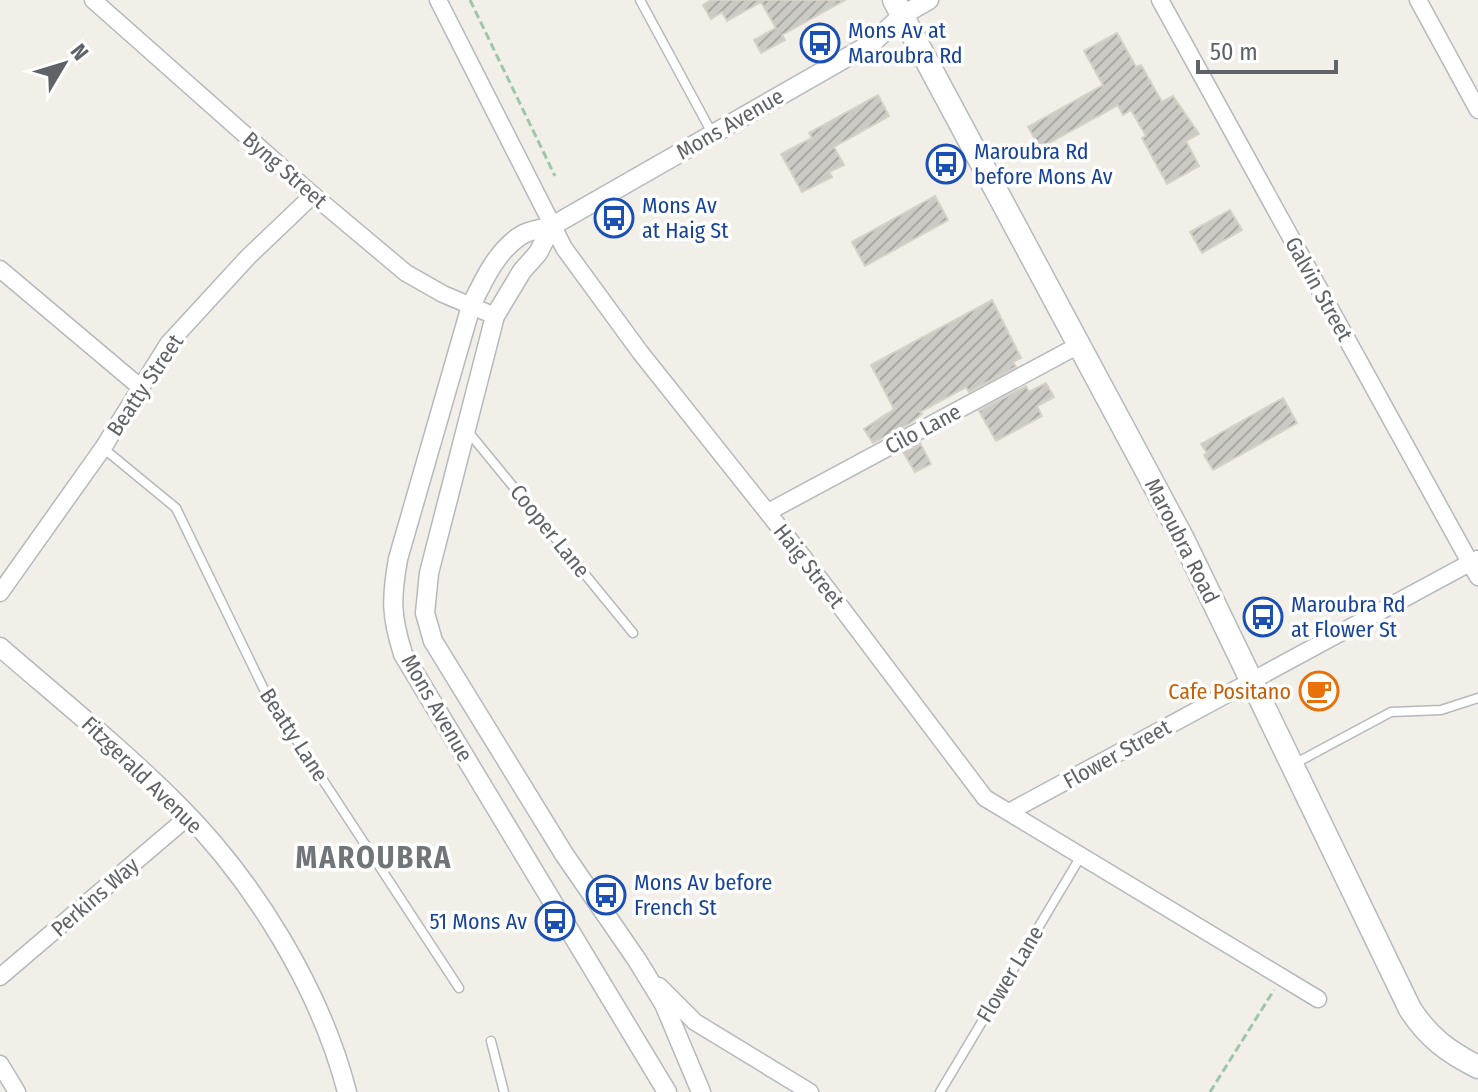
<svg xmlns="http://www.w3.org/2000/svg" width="1478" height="1092" font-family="'Fira Sans Condensed',sans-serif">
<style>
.building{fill:url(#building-hatch);stroke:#d6d1c6;stroke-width:2}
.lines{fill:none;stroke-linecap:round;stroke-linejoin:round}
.service-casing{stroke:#b5b8bc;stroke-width:11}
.minor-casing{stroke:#b5b8bc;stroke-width:19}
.tertiary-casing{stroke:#b5b8bc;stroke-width:21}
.secondary-casing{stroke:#b6babf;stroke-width:25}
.path{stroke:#9cc7a9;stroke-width:3;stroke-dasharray:8 4;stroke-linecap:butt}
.service{stroke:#fff;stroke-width:8}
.minor{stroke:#fff;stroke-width:16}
.tertiary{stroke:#fff;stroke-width:18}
.secondary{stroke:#fff;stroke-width:22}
.labels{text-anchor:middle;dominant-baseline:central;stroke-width:7;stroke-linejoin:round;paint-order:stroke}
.transit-label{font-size:22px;fill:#164399;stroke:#fff;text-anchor:start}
.street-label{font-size:22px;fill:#5f6368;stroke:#fff}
.food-label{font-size:22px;fill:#c56008;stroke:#fff;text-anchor:end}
.district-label{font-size:30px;font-weight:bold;letter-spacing:2px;fill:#70757a;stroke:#fff}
</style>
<defs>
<pattern id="building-hatch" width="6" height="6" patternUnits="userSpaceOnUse" patternTransform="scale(2)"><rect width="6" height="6" fill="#cccac5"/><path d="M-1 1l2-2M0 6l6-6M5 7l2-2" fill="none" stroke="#a9a8a4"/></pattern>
</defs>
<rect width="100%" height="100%" fill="#f1efe8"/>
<!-- building -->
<g class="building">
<path d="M 711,0 L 845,0 L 782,35 L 785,40 L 761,53 L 754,40 L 776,28 L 761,2 L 727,21 L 722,12 L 711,19 L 703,5 Z"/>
<path d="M 1117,33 L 1136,67 L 1141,65 L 1162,102 L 1173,96 L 1199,134 L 1186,141 L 1199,166 L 1167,184 L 1142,138 L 1146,136 L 1131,110 L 1123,115 L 1118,105 L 1040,148 L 1028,127 L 1103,85 L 1084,51 Z"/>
<path d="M 878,95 L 889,116 L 834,147 L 844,165 L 829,172 L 832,177 L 802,192 L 781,154 L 812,138 L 809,133 Z"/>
<path d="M 935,196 L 948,220 L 865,266 L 852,242 Z"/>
<path d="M 1230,210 L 1242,230 L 1202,253 L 1190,232 Z"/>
<path d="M 992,300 L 1021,358 L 1013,362 L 1016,367 L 969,392 L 966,387 L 920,412 L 922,414 L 909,424 L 873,443 L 864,429 L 894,409 L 871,365 Z"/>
<path d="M 1046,383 L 1054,397 L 1037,406 L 1042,416 L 996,441 L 979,411 L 1026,386 L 1029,392 Z"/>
<path d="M 1283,398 L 1297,423 L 1213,470 L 1204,455 L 1207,453 L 1201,444 Z"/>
<path d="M 920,443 L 931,464 L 915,472 L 903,452 Z"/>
</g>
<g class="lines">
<defs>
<g id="service">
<path d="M 640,0 L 712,133"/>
<path d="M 466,429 L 633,633"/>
<path d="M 103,448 L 176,508 L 272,706 L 302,748 L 459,988"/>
<path d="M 1294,764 L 1391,712 L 1441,710 L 1478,698"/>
<path d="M 491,1041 L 504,1092"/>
<path d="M 940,1092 L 1081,856"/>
</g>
<g id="minor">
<path d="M 93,0 L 313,195 L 406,273 L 443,294 L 495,316"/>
<path d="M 438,0 L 564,248 L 640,352 L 803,557 L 985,798 L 1318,999"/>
<path d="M 1160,0 L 1478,577"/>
<path d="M 1418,0 L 1478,110"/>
<path d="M 0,269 L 140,387"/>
<path d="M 768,512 L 1079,345"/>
<path d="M 0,593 L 103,448 L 168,344 L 248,257 L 313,195"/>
<path d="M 1009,812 L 1477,559"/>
<path d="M 0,977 L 189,816"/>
<path d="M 659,986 L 695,1022 L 810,1092"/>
<path d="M 0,1064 L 17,1092"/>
</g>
<g id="tertiary">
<path d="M 552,226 L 538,253 L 522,271 L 495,316 L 429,573 L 425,613 L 433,641 L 564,854 L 637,960 L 664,1004 L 701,1092"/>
<path d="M 0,647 C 60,699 122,749 178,805 C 254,881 320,988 347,1092"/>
<path d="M 667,1092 L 403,654 C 391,616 391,599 398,559 L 471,306 C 483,281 496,252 520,236 C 528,230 542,229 552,226 L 872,43 L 903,15 L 929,0"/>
</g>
<path id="secondary" d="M 894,0 L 1183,539 L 1410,1009 C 1428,1037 1448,1052 1478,1067"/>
</defs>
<!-- service casing -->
<use href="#service" class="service-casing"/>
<!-- minor casing -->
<use href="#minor" class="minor-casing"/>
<!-- tertiary casing -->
<use href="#tertiary" class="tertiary-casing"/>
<!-- secondary casing -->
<use href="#secondary" class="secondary-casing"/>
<!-- path -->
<g class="path">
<path d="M 470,0 L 555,176"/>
<path d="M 1210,1092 L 1274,990"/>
</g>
<!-- service -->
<use href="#service" class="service"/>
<!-- minor -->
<use href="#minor" class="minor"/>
<!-- tertiary -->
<use href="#tertiary" class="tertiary"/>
<!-- secondary -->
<use href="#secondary" class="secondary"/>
</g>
<!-- icons -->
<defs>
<symbol id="bus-ring" viewBox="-11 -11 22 22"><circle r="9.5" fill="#fff" stroke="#1a4fb4" stroke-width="1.5"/><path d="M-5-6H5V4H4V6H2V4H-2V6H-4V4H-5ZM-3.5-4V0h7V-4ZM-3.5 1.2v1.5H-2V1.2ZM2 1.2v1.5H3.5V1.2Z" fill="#1a4fb4"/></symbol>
<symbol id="cafe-ring" viewBox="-11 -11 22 22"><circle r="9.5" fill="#fff" stroke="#e8710a" stroke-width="1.5"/><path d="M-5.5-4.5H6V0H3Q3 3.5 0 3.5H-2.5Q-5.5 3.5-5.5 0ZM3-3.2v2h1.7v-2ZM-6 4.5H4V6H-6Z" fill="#e8710a"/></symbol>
</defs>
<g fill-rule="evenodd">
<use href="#bus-ring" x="798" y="21" width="44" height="44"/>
<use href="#bus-ring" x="924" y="142" width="44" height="44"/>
<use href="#bus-ring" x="592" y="196" width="44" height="44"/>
<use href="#bus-ring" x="1241" y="595" width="44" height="44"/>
<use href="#cafe-ring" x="1297" y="669" width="44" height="44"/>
<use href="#bus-ring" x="584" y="873" width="44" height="44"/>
<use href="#bus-ring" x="533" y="899" width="44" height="44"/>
</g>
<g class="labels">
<!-- transit labels -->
<g class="transit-label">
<text x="848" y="30">Mons Av at<tspan x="848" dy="25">Maroubra Rd</tspan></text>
<text x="974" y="151">Maroubra Rd<tspan x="974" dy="25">before Mons Av</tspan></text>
<text x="642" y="205">Mons Av<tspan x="642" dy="25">at Haig St</tspan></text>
<text x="1291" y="604">Maroubra Rd<tspan x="1291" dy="25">at Flower St</tspan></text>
<text x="634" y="882">Mons Av before<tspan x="634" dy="25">French St</tspan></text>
<text x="527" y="921" text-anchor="end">51 Mons Av</text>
</g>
<!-- street labels -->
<g class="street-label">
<text transform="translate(730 124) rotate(-30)">Mons Avenue</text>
<text transform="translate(285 170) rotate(41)">Byng Street</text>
<text transform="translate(1319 289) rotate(61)">Galvin Street</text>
<text transform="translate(145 385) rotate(-56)">Beatty Street</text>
<text transform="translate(923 429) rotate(-28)">Cilo Lane</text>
<text transform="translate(550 531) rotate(51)">Cooper Lane</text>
<text transform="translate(1182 541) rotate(63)">Maroubra Road</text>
<text transform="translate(809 566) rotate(52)">Haig Street</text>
<text transform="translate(437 708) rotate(60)">Mons Avenue</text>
<text transform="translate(294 735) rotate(57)">Beatty Lane</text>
<text transform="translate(1117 754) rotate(-29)">Flower Street</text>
<text transform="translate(142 775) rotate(44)">Fitzgerald Avenue</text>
<text transform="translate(95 897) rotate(-41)">Perkins Way</text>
<text transform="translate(1010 974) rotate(-59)">Flower Lane</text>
</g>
<!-- food labels -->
<g class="food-label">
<text x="1291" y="691">Cafe Positano</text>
</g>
<!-- district labels -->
<g class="district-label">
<text x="374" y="858">MAROUBRA</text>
</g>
</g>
<!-- north arrow -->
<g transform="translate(64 64) rotate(52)" stroke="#ffffff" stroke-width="6" paint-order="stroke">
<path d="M0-6L14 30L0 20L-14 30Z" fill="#5f6368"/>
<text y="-12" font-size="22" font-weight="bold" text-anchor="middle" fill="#5f6368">N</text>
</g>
<!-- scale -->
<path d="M1198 60v12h138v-12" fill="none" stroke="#5f6368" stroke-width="4"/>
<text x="1210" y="60" font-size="24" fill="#5f6368" stroke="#ffffff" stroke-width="6" paint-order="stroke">50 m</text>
</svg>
